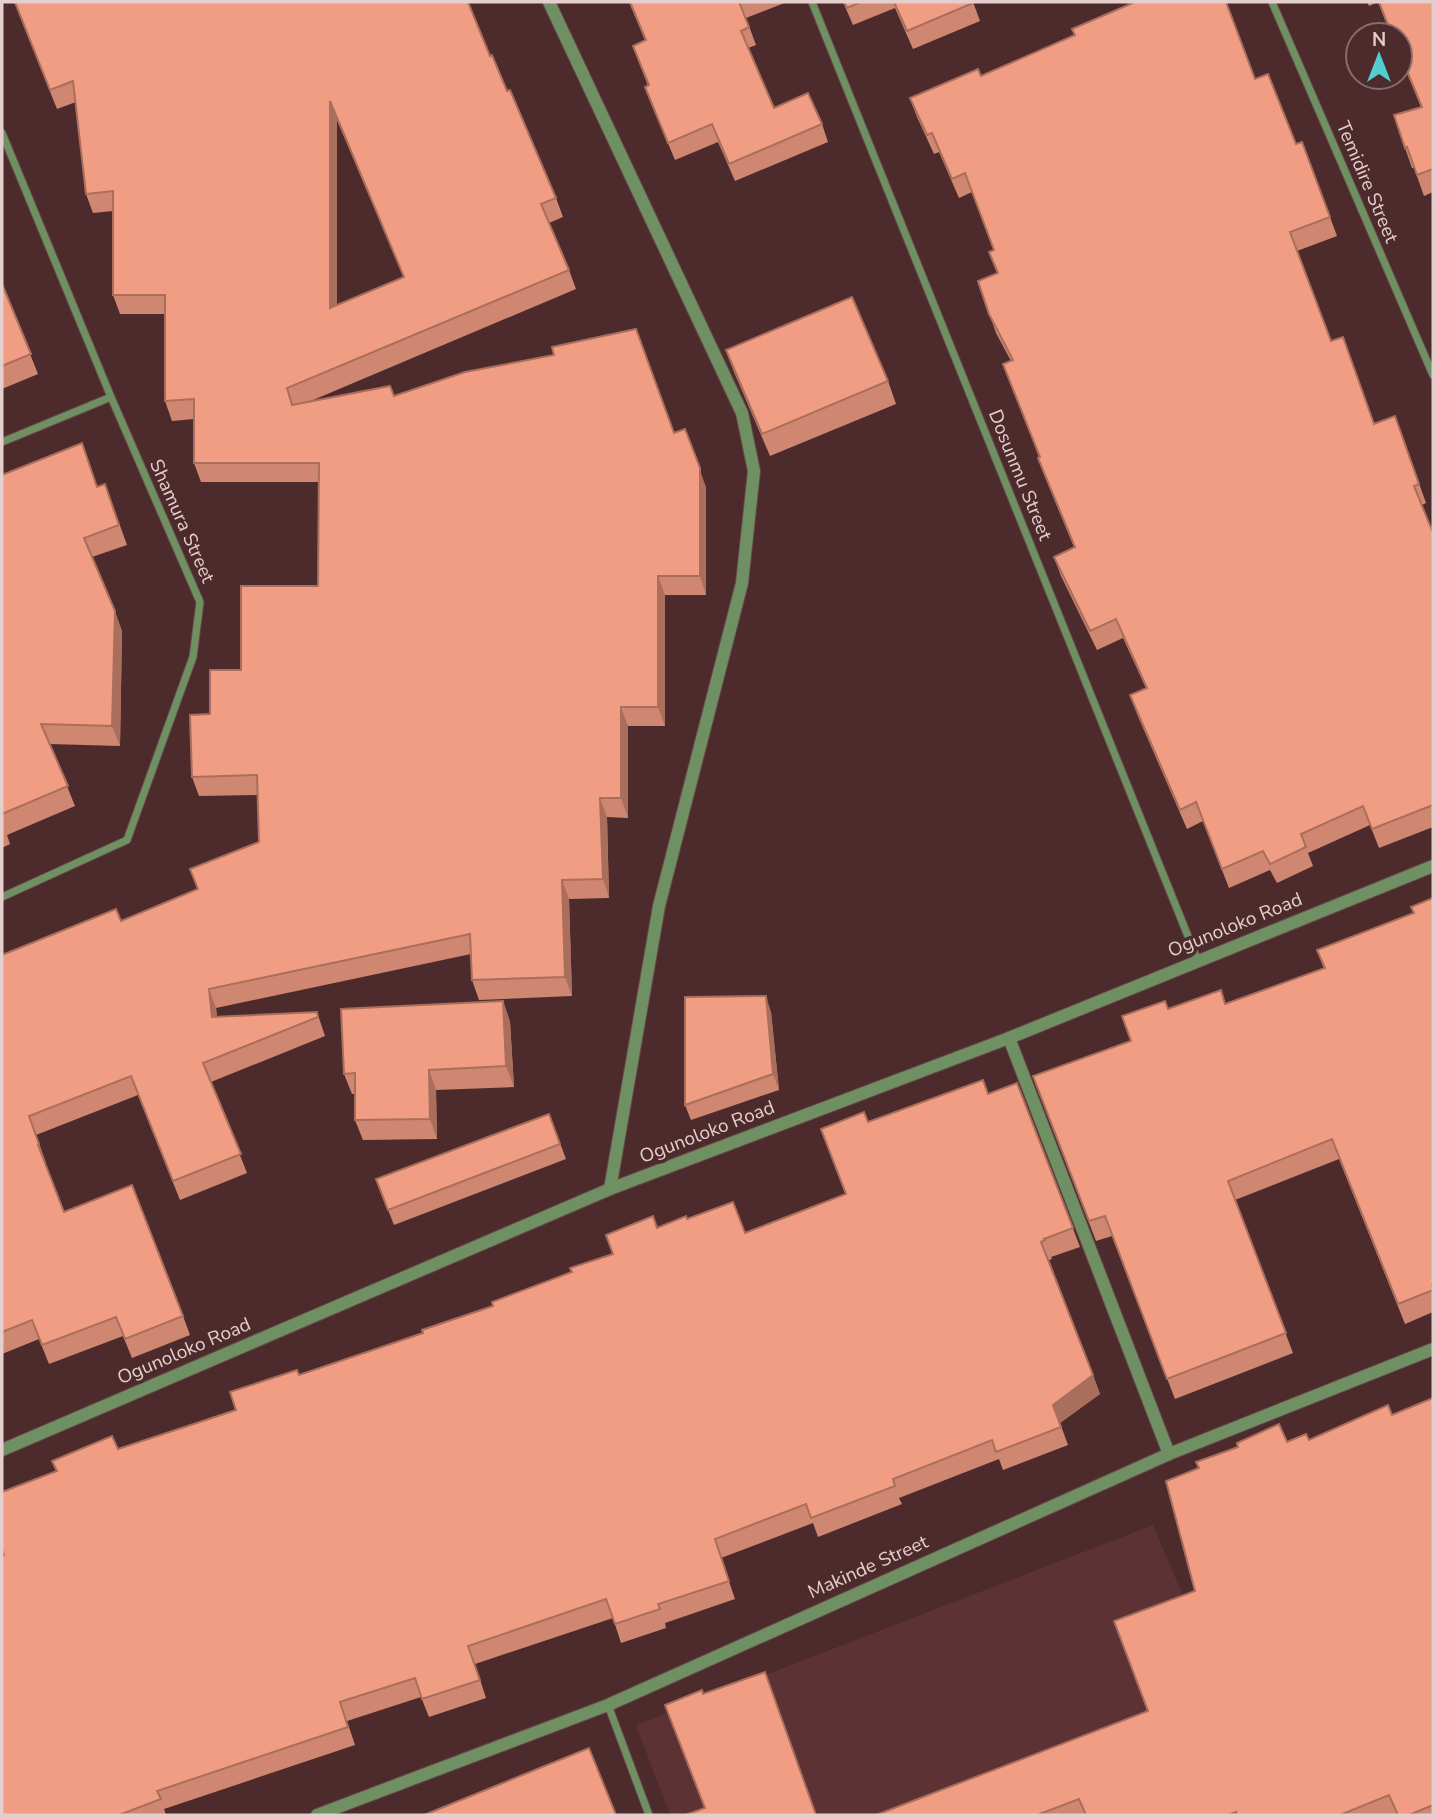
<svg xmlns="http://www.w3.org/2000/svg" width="1435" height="1817" font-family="'Nunito Sans',sans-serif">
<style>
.built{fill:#5c3234}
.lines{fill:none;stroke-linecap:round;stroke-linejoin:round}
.minor-casing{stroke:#684849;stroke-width:9}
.tertiary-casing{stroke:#684849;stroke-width:14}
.minor{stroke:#6f9063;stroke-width:7}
.tertiary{stroke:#6f9063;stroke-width:12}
.wall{fill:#cf8771;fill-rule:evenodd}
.shaded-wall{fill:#a96e5c}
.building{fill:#f19d83;stroke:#a96e5c;stroke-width:2;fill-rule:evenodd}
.labels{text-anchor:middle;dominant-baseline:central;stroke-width:7;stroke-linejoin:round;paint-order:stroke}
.street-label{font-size:19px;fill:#e4cece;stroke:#4d2b2c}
</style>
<rect width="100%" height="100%" fill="#4d2b2c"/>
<!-- built -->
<path class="built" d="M 1153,1525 L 1276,1815 L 670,1815 L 636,1725 Z"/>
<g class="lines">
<defs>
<g id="minor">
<path d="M 812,2 L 1198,961"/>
<path d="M 1272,2 L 1433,375"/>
<path d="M 2,133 L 111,397 L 200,602 L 193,657 L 127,840 L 2,897"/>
<path d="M 2,442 L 111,397"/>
<path d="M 608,1705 L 649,1815"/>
</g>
<g id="tertiary">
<path d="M 549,2 L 742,413 L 754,471 L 742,583 L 659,906 L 610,1189"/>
<path d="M 1009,1038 L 1169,1454"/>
<path d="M 2,1450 L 610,1189 L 1009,1038 L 1433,866"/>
<path d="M 317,1815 L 608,1705 L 1169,1454 L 1433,1349"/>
</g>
</defs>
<!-- minor casing -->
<use href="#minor" class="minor-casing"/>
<!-- tertiary casing -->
<use href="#tertiary" class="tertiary-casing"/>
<!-- minor -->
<use href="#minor" class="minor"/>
<!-- tertiary -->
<use href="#tertiary" class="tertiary"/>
</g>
<!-- wall -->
<g class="wall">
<path d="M 14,2 L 468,2 L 490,56 L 556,198 L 563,217 L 549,223 L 569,270 L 576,289 L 306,403 L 394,396 L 674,433 L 706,487 L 706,595 L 665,595 L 665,726 L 628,726 L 628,818 L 607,817 L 609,898 L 569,899 L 572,996 L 479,1000 L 472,980 L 471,954 L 216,1008 L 217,1017 L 317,1012 L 325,1036 L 211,1082 L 247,1173 L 180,1200 L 138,1095 L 36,1135 L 46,1163 L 45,1164 L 64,1212 L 183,1316 L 190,1335 L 132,1358 L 123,1336 L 49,1364 L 39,1339 L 2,1354 L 2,955 L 121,921 L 198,890 L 190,869 L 259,842 L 258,795 L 199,796 L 192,777 L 210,714 L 241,670 L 318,586 L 319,482 L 201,482 L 194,463 L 194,419 L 172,421 L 165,401 L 165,314 L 120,314 L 113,295 L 113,211 L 93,213 L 86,194 L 76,102 L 57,109 ZM 337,120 L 404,277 L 337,305 Z"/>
<path d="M 629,2 L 787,2 L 746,18 L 756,45 L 748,48 L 774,108 L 822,124 L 828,142 L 735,181 L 718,142 L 675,160 L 652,105 L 645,87 L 648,86 L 633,46 L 645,40 Z"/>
<path d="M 843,2 L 973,2 L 980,21 L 913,49 L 895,8 L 853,25 Z"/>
<path d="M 1367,2 L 1433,2 L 1433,192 L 1424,196 L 1414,168 L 1412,168 L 1405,148 L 1421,107 L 1400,56 L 1400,35 L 1391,35 L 1378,2 L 1369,6 Z"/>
<path d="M 1072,29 L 1255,79 L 1296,144 L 1302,142 L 1337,236 L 1297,251 L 1331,341 L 1374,423 L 1395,416 L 1426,503 L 1422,505 L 1433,533 L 1433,827 L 1379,848 L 1370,825 L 1308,853 L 1313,866 L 1277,883 L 1270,870 L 1229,888 L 1203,821 L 1187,829 L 1137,714 L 1130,695 L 1146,688 L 1123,638 L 1097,650 L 1061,576 L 1054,557 L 1074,547 L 1045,477 L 1038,458 L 1039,457 L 1003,364 L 1011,361 L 996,333 L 978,281 L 997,273 L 989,252 L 994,250 L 972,192 L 959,198 L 939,152 L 934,154 L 917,117 L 910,98 L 981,76 L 1075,36 Z"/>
<path d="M 2,284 L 38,374 L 2,389 Z"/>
<path d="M 726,350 L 888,381 L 896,404 L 770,456 L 734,372 Z"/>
<path d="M 2,475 L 97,487 L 105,484 L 127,545 L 92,557 L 122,631 L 120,746 L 50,744 L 75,806 L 7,835 L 10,844 L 2,848 Z"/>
<path d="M 1433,898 L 1433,1312 L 1405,1324 L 1339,1159 L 1235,1200 L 1293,1353 L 1175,1399 L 1112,1236 L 1096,1241 L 1033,1076 L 1131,1041 L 1168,1009 L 1226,1004 L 1324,969 L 1317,950 L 1414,913 Z"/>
<path d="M 503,1001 L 510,1022 L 514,1087 L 436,1090 L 437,1139 L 363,1140 L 355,1120 L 355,1094 L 352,1094 L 344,1074 Z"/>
<path d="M 771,1012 L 779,1090 L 691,1120 L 685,1105 Z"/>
<path d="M 1017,1083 L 1080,1247 L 1051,1257 L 1052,1259 L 1049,1260 L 1100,1394 L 1060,1423 L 1068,1445 L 1003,1470 L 999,1459 L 899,1498 L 902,1504 L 818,1537 L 813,1523 L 721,1558 L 735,1599 L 665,1623 L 666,1628 L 621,1643 L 613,1618 L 475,1664 L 486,1698 L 429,1717 L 421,1697 L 347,1721 L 355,1745 L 164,1809 L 166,1815 L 2,1815 L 4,1556 L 118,1449 L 236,1410 L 299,1375 L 423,1333 L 493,1306 L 612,1254 L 657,1228 L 687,1219 L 745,1233 L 846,1194 L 868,1122 L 988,1094 Z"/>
<path d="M 549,1114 L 566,1159 L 394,1225 L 376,1179 Z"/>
<path d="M 1433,1398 L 1433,1815 L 1396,1815 L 1396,1814 L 1393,1815 L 876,1815 L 1148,1711 L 1195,1591 L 1287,1442 L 1309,1440 L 1392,1415 Z"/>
</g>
<!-- shaded-wall -->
<g class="shaded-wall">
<path d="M 330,101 L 337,120 L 337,327 L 330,308 Z"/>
<path d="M 685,429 L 706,487 L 706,595 L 700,576 Z"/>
<path d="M 658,576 L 665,595 L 665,726 L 658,707 Z"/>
<path d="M 115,611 L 122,631 L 120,746 L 112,726 Z"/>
<path d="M 621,707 L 628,726 L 628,818 L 621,798 Z"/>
<path d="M 600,798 L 607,817 L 609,898 L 603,879 Z"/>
<path d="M 562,880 L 569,899 L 572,996 L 565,977 Z"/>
<path d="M 209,989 L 216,1008 L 219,1036 L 212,1017 Z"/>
<path d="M 766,996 L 771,1012 L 779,1090 L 773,1074 Z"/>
<path d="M 503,1001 L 510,1022 L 514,1087 L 506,1066 Z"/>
<path d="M 429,1070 L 436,1090 L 437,1139 L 430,1119 Z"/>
<path d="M 1093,1375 L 1100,1394 L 1059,1423 L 1053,1405 Z"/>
</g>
<!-- building -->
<g class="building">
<path d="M 15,2 L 468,2 L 490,56 L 492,55 L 507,91 L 510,90 L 556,198 L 541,204 L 569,270 L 287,388 L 292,405 L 390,386 L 394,396 L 465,372 L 554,355 L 552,347 L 636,329 L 674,433 L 685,429 L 700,468 L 700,576 L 658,576 L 658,707 L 621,707 L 621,798 L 600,798 L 603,879 L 562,880 L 565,977 L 472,980 L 470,934 L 209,989 L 212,1017 L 317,1012 L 318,1017 L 203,1063 L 241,1154 L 173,1181 L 131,1076 L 29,1116 L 39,1144 L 38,1145 L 64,1212 L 132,1185 L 183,1316 L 125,1339 L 116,1317 L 42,1345 L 32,1320 L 2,1332 L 2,955 L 116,909 L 121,921 L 198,889 L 190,869 L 259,842 L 257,775 L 192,777 L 190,715 L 210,714 L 210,670 L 241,670 L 241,586 L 318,586 L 319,463 L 194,463 L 194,399 L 165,401 L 165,295 L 113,295 L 113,191 L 86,194 L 73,81 L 50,90 ZM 330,101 L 404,277 L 330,308 Z"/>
<path d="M 630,2 L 739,2 L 749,27 L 741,31 L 774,108 L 808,93 L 822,124 L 729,164 L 712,124 L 668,143 L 645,87 L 649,85 L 633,46 L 646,40 Z"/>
<path d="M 844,2 L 861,2 L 847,8 Z"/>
<path d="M 894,2 L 973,2 L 973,3 L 907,31 Z"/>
<path d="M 1135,2 L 1226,2 L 1255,79 L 1268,74 L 1296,144 L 1302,142 L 1330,217 L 1290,232 L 1331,341 L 1343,337 L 1374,424 L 1395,416 L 1419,484 L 1414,486 L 1433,533 L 1433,805 L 1372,829 L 1363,806 L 1301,834 L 1306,847 L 1270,864 L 1263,851 L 1222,869 L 1196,802 L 1180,810 L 1130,695 L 1147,688 L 1116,619 L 1090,631 L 1054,557 L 1075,547 L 1038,458 L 1040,457 L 1003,364 L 1013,360 L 989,314 L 978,281 L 998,273 L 989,252 L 994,250 L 965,173 L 952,179 L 932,133 L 927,135 L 910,98 L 978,69 L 981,76 L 1075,35 L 1072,29 Z"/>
<path d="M 1379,2 L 1433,2 L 1433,169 L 1417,175 L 1407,147 L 1405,148 L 1394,115 L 1422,107 L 1400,54 L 1400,35 L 1392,35 Z"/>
<path d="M 2,284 L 31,354 L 2,366 Z"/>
<path d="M 852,297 L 888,381 L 762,434 L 726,350 Z"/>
<path d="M 82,443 L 97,487 L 105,484 L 119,525 L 84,538 L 115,611 L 112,726 L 41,724 L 68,786 L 2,814 L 2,475 Z"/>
<path d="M 1433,898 L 1433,1283 L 1432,1284 L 1433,1290 L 1398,1304 L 1332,1139 L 1228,1181 L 1286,1333 L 1167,1379 L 1105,1216 L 1089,1221 L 1033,1076 L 1131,1041 L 1122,1016 L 1165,1001 L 1168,1009 L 1221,990 L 1225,1004 L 1325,968 L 1317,950 L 1414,913 L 1411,907 Z"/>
<path d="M 766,996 L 773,1074 L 685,1105 L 685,997 Z"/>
<path d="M 503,1001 L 506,1066 L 429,1070 L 430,1119 L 355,1120 L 355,1073 L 344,1074 L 341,1009 Z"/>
<path d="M 983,1080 L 988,1094 L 1017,1083 L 1073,1228 L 1044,1239 L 1045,1240 L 1041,1242 L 1093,1375 L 1053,1405 L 1061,1427 L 996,1452 L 992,1440 L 893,1479 L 895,1486 L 811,1518 L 806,1504 L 715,1539 L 729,1581 L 658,1604 L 660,1609 L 615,1624 L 606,1599 L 468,1646 L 480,1680 L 422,1699 L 415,1678 L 340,1702 L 348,1727 L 157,1791 L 161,1799 L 119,1815 L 2,1815 L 2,1556 L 4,1555 L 2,1549 L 2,1492 L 57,1471 L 52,1461 L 112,1436 L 118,1449 L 236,1410 L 230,1392 L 297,1370 L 299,1375 L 423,1333 L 422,1330 L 493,1306 L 492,1302 L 572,1272 L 570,1268 L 613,1254 L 606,1235 L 653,1216 L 657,1228 L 686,1216 L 687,1219 L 733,1202 L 745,1233 L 846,1194 L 821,1129 L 864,1112 L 868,1122 Z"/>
<path d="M 549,1114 L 560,1144 L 388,1210 L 376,1179 Z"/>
<path d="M 1433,1398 L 1433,1805 L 1409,1815 L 1398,1815 L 1389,1795 L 1340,1815 L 1237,1815 L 1236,1812 L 1228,1815 L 1086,1815 L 1079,1799 L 1037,1815 L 876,1815 L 1148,1711 L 1114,1621 L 1195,1591 L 1166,1481 L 1199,1468 L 1196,1462 L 1238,1447 L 1237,1443 L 1279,1424 L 1287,1442 L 1306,1434 L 1309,1440 L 1388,1405 L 1392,1415 Z"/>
<path d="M 765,1672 L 816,1815 L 685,1815 L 705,1808 L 665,1705 L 702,1690 L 703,1694 Z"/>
<path d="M 589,1748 L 616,1815 L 424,1815 Z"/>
</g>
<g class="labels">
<!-- street labels -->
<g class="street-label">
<text transform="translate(1367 182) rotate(67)">Temidire Street</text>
<text transform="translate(1020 475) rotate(68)">Dosunmu Street</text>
<text transform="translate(182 521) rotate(66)">Shamura Street</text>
<text transform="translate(1235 925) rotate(-22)">Ogunoloko Road</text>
<text transform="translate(707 1132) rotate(-21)">Ogunoloko Road</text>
<text transform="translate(184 1351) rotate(-23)">Ogunoloko Road</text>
<text transform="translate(868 1567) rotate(-24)">Makinde Street</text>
</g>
</g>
<!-- border -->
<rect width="1435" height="1817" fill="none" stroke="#e4cece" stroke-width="7"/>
<!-- north arrow -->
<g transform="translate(1379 56)"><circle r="33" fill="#4d2b2c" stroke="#896c6d" stroke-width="2"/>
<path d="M0-5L12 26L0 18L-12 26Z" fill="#52cdd0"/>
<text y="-10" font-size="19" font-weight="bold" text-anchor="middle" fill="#e4cece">N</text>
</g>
</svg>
